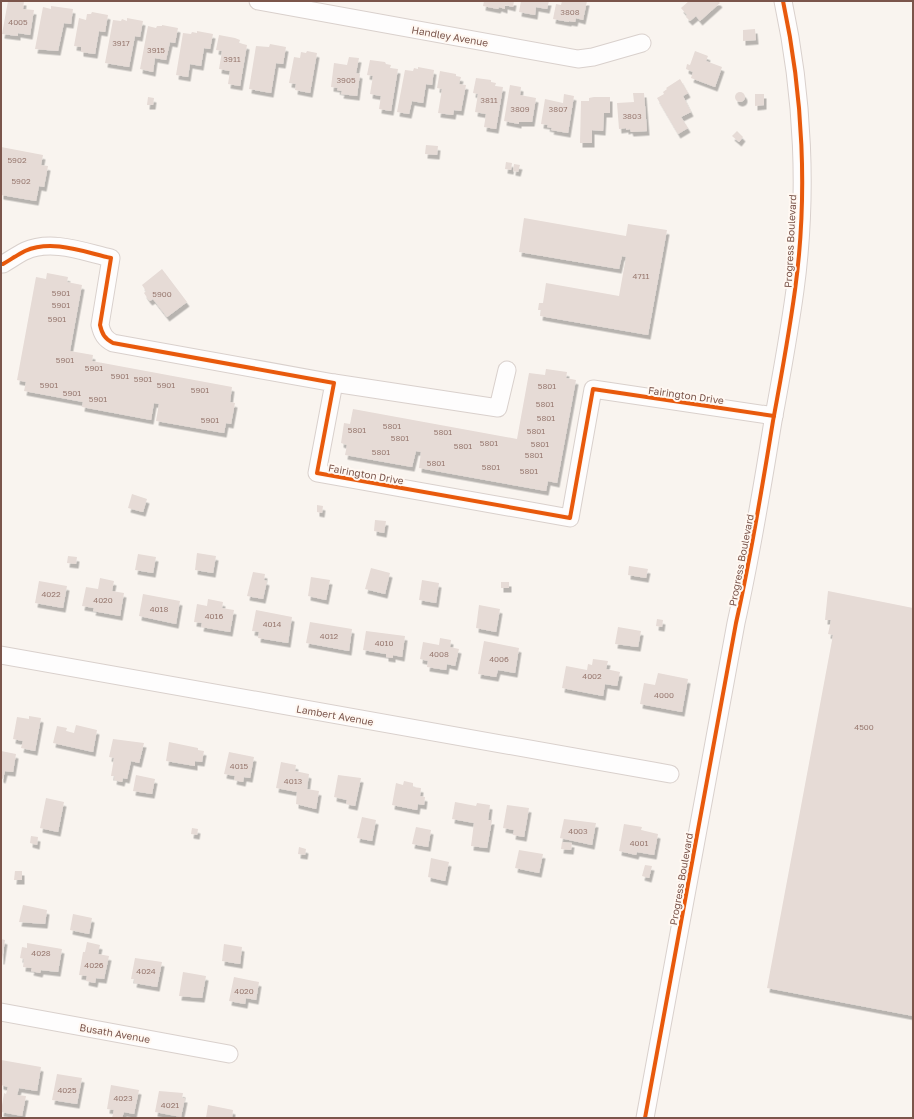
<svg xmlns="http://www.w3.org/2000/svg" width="914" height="1119" font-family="'Golos Text',sans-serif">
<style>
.building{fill:#e6dbd6;filter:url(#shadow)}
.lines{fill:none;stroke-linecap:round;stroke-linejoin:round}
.minor-casing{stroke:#d9d0cc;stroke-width:19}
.minor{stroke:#fefdfd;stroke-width:17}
.cycleway-casing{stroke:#fff8f2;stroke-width:6}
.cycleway{stroke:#e8590c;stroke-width:4}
.labels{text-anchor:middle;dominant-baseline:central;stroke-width:4;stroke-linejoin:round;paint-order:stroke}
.number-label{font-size:8px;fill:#987970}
.street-label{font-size:10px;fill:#7b554b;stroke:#fff8f2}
</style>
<defs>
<filter id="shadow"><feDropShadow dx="2.5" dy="4.5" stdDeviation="0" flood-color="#0004"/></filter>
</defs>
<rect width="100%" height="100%" fill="#f9f4ef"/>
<!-- building -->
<g class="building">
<path d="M 8,1 L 24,1 L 23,9 L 34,10 L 30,35 L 18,33 L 18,36 L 2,34 Z"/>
<path d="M 484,1 L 514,1 L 513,7 L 505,5 L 505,9 L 499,7 L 498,9 L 483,6 Z"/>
<path d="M 521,1 L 549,1 L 547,9 L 536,7 L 535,15 L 519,12 Z"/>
<path d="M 562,1 L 587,1 L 583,20 L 576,18 L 575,22 L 569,21 L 569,22 L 553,19 L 556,4 L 561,5 Z"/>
<path d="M 689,1 L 718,1 L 720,3 L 700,21 L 696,16 L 690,21 L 686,17 L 687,15 L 681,8 Z"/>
<path d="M 51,6 L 73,9 L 71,24 L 64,23 L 58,51 L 35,49 L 43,7 L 51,9 Z"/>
<path d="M 92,12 L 108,15 L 105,32 L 99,31 L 95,54 L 81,52 L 81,47 L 74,46 L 79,18 L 86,20 L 87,14 L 91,14 Z"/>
<path d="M 127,18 L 143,21 L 140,37 L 135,36 L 129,67 L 105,63 L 113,20 L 121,21 L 122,19 L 127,21 Z"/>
<path d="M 162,25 L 178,28 L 175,43 L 170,42 L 166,60 L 155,58 L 153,72 L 140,69 L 148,26 L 156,28 L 157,26 L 162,26 Z"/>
<path d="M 755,29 L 756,40 L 743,41 L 743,30 Z"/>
<path d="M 197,31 L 213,34 L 210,49 L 204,48 L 201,66 L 190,64 L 188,77 L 176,75 L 183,33 L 191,34 L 192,32 L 197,33 Z"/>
<path d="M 219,35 L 235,38 L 240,40 L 239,43 L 247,45 L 240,86 L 228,84 L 230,71 L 219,69 L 222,51 L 216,50 Z"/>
<path d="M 270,44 L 286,47 L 283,64 L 276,63 L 271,93 L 249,89 L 256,46 L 269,47 Z"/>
<path d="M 307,51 L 317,53 L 310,93 L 295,90 L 296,84 L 289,83 L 294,57 L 300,58 L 301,52 L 306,53 Z"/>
<path d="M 695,51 L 708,56 L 706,61 L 722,67 L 715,87 L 691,78 L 693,72 L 686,69 L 687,64 L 690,65 Z"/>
<path d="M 349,57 L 359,58 L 356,73 L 360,74 L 357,96 L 341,94 L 342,91 L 337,90 L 338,88 L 331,87 L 334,63 L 347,65 Z"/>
<path d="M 370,60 L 385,62 L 386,64 L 391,65 L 390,68 L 398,69 L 391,111 L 379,109 L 381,96 L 370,94 L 373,76 L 367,75 Z"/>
<path d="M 418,67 L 434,70 L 432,85 L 426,84 L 423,103 L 412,101 L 409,114 L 397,112 L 405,70 L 413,71 L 414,68 L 418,69 Z"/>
<path d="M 440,71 L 456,74 L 456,76 L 461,77 L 459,84 L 466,85 L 461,111 L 454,110 L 453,115 L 438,113 L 442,89 L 437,88 Z"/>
<path d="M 476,78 L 491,80 L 491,82 L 496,83 L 495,86 L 503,87 L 496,129 L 484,127 L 486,114 L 475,112 L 478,94 L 473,93 Z"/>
<path d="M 680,79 L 688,93 L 683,96 L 691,112 L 681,117 L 688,128 L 678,134 L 657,98 L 664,94 L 663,92 L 667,89 L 666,88 Z"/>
<path d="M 510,85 L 521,87 L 520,95 L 536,98 L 532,122 L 519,122 L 519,124 L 504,121 Z"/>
<circle cx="740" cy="97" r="5"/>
<path d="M 633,93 L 644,93 L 647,131 L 631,132 L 630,129 L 626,130 L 626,128 L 619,129 L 617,103 L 634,102 Z"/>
<path d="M 564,94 L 574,96 L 568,133 L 551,130 L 552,128 L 547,127 L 548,125 L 541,124 L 545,99 L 563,103 Z"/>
<path d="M 755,94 L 764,94 L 764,105 L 755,106 Z"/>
<path d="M 148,97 L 154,98 L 153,105 L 147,105 Z"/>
<path d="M 594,97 L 610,97 L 610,113 L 604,113 L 603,131 L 592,130 L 592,143 L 580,143 L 581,101 L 589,101 L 589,98 Z"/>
<path d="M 737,131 L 743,137 L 739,142 L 732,136 Z"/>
<path d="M 426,145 L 438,146 L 437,155 L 425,154 Z"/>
<path d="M 1,147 L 43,155 L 41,165 L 48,166 L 44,187 L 39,186 L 36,201 L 1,195 Z"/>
<path d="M 506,162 L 512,163 L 511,170 L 505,169 Z"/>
<path d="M 514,164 L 520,165 L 518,172 L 513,171 Z"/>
<path d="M 524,218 L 626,236 L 628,224 L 667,230 L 648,335 L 540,316 L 541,310 L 538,310 L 539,303 L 543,303 L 546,283 L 619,296 L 626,257 L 622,256 L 619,269 L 519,252 Z"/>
<path d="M 162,269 L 187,302 L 167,317 L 153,299 L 150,301 L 148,299 L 144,293 L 146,291 L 142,285 Z"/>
<path d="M 47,273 L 68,277 L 67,282 L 82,285 L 70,351 L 93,355 L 92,361 L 232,387 L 230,402 L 235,403 L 231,424 L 226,423 L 224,433 L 156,421 L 159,404 L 154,403 L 151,420 L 82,407 L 83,402 L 24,391 L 26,382 L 17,380 L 36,277 L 46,279 Z"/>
<path d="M 546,369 L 567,372 L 566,378 L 576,380 L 557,483 L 548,481 L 546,491 L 419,468 L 421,452 L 416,451 L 412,467 L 345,455 L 347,445 L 341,443 L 344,423 L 350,424 L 353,409 L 517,439 L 529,373 L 545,375 Z"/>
<path d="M 132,494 L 147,499 L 143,512 L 128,508 Z"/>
<path d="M 317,505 L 323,506 L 322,513 L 317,512 Z"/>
<path d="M 375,520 L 386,521 L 384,533 L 374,531 Z"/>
<path d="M 197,553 L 216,556 L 213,573 L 195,570 Z"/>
<path d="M 138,554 L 156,557 L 153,573 L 135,570 Z"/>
<path d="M 68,556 L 77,557 L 76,564 L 67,563 Z"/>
<path d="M 629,566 L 648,569 L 646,578 L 628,575 Z"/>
<path d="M 371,568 L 390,573 L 385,594 L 365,589 Z"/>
<path d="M 253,572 L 265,574 L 264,580 L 267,581 L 263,599 L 247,596 Z"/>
<path d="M 311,577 L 330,580 L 326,600 L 308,596 Z"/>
<path d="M 100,578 L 114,581 L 112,591 L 124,593 L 120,616 L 93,611 L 94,608 L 82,606 L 86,587 L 98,589 Z"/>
<path d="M 422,580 L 439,583 L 436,603 L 419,600 Z"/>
<path d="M 39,581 L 67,586 L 63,608 L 35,603 Z"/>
<rect x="501" y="582" width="8" height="6"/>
<path d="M 828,591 L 913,608 L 913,1016 L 767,988 L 833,635 L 828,634 L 831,620 L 825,620 Z"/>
<path d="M 143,594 L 180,601 L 176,624 L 139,616 Z"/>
<path d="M 208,599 L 223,602 L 222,608 L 234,610 L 230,632 L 201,627 L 202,623 L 194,622 L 197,604 L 207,606 Z"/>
<path d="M 479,605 L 500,609 L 496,632 L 476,628 Z"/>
<path d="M 256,610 L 292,617 L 288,643 L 258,638 L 259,632 L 252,631 Z"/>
<path d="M 657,619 L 663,620 L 662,627 L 656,626 Z"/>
<path d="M 310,622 L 352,629 L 349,651 L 306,643 Z"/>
<path d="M 618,627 L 641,631 L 638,647 L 615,644 Z"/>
<path d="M 366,631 L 405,636 L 402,657 L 393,655 L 393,658 L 386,657 L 386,654 L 363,650 Z"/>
<path d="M 440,638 L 451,640 L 450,647 L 459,649 L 455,666 L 447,664 L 446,670 L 427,667 L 428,661 L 420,659 L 423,642 L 439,645 Z"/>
<path d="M 484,641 L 519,648 L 515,673 L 498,670 L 496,677 L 478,674 Z"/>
<path d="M 593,659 L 608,661 L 606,669 L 620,672 L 617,686 L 605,684 L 603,696 L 562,688 L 566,666 L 587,670 L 588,664 L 592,665 Z"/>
<path d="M 658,673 L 688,679 L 682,712 L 640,704 L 644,683 L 655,685 Z"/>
<path d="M 29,716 L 41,718 L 35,751 L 21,748 L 23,741 L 13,739 L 17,717 L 29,719 Z"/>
<path d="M 76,725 L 97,730 L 93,752 L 53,743 L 57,726 L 67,728 L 66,731 L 74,733 Z"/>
<path d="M 113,739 L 144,743 L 139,763 L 131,761 L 127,779 L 123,778 L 122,782 L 114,780 L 115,776 L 111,776 L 114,758 L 109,757 Z"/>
<path d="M 169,742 L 198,748 L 198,750 L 204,751 L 202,762 L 195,761 L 195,766 L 166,761 Z"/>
<path d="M 1,751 L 16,754 L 13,772 L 5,771 L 3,779 L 1,778 Z"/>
<path d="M 229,752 L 254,757 L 250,778 L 244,777 L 243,782 L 234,780 L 235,776 L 224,774 Z"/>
<path d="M 281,762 L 296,765 L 295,771 L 309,774 L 307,789 L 319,791 L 316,809 L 296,804 L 297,792 L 276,788 Z"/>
<path d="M 136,775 L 155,779 L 152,794 L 133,791 Z"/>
<path d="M 338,775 L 361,778 L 355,806 L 346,804 L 347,800 L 334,797 Z"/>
<path d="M 404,781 L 413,783 L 413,787 L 421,788 L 420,796 L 425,797 L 424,805 L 418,804 L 417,810 L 392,805 L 396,783 L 403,785 Z"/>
<path d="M 46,798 L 64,802 L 58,832 L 40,828 Z"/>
<path d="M 455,802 L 476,806 L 477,803 L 490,805 L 488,820 L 492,820 L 487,848 L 471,846 L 474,823 L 452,819 Z"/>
<path d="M 507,805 L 529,808 L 524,837 L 513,835 L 514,830 L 503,828 Z"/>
<path d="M 362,817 L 376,820 L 372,841 L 357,838 Z"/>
<path d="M 564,819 L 596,823 L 592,845 L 560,838 Z"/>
<path d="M 624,824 L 642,827 L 641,830 L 658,834 L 654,855 L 637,852 L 636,855 L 619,851 Z"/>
<path d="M 416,827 L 431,830 L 428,847 L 412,844 Z"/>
<path d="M 192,828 L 198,829 L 197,835 L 191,834 Z"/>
<path d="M 31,836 L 38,837 L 37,845 L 30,843 Z"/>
<path d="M 562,842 L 572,843 L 571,850 L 561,849 Z"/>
<path d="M 299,847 L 306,849 L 305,855 L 298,854 Z"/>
<path d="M 519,850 L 543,854 L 539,873 L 515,868 Z"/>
<path d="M 431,858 L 449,862 L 445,881 L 428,877 Z"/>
<path d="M 645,865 L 652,866 L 649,878 L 642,876 Z"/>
<path d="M 15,871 L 22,871 L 22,880 L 14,880 Z"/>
<path d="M 23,905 L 47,910 L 45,924 L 19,922 Z"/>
<path d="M 73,914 L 92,918 L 89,934 L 70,930 Z"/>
<path d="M 1,939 L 5,940 L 2,960 L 1,960 Z"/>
<path d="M 87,942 L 100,945 L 98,954 L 109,956 L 104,979 L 96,978 L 95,983 L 86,981 L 87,976 L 79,975 L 83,952 L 85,952 Z"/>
<path d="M 27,943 L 62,949 L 58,972 L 41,970 L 40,973 L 31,971 L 32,968 L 23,967 L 24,959 L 20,958 L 22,947 L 27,948 Z"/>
<path d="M 224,944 L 242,947 L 240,964 L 222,961 Z"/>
<path d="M 135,958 L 162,962 L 157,987 L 134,983 L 135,979 L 131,979 Z"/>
<path d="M 183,972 L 206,976 L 202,998 L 179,996 Z"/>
<path d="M 234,977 L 259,982 L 256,1000 L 246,998 L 245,1004 L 229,1001 Z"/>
<path d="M 1,1060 L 41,1067 L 37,1091 L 19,1088 L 17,1095 L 26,1096 L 22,1116 L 1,1112 L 4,1093 L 6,1094 L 8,1087 L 1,1085 Z"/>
<path d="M 57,1074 L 82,1078 L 77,1104 L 52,1100 Z"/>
<path d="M 111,1085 L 139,1090 L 134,1114 L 124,1112 L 122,1118 L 112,1118 L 114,1110 L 107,1109 Z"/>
<path d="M 159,1091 L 183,1093 L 182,1098 L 185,1098 L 181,1117 L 155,1112 Z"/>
<path d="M 208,1105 L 233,1110 L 232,1118 L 206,1118 Z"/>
</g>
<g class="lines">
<defs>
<g id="minor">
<path d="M 258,1 L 578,59 L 593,57 L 642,43"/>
<path d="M 1,264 L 3,264 C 10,260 17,255 25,251 C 52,239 84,252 111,258 L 100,325 C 102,334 105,339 113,343 L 334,383 L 317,473 L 570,518 L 593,389 L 774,416"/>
<path d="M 334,383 L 498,408 L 507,370"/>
<path d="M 1,655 L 670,774"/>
<path d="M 1,1012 L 229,1054"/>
<path d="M 645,1118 L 736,623 C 751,556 762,489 773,421 C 781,378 789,334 795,290 C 808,195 803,94 783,1"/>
</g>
</defs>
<!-- minor casing -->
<use href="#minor" class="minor-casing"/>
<!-- minor -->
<use href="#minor" class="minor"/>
<defs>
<g id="cycleway">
<path d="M 1,264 L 3,264 C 10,260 17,255 25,251 C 52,239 84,252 111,258 L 100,325 C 102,334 105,339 113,343 L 334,383 L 317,473 L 570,518 L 593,389 L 774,416"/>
<path d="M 645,1118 L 736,623 C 751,556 762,489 773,421 C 781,378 789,334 795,290 C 808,195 803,94 783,1"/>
</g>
</defs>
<!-- cycleway casing -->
<use href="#cycleway" class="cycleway-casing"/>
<!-- cycleway -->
<use href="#cycleway" class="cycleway"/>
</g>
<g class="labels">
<!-- number labels -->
<g class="number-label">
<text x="570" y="12">3808</text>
<text x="18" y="22">4005</text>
<text x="121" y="43">3917</text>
<text x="156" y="50">3915</text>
<text x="232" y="59">3911</text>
<text x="346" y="80">3905</text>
<text x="489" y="100">3811</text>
<text x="520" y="109">3809</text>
<text x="558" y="109">3807</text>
<text x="632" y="116">3803</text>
<text x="17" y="160">5902</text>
<text x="21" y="181">5902</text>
<text x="641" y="276">4711</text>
<text x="61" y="293">5901</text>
<text x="162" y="294">5900</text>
<text x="61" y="305">5901</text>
<text x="57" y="319">5901</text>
<text x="65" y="360">5901</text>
<text x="94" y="368">5901</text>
<text x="120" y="376">5901</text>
<text x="143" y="379">5901</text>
<text x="49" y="385">5901</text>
<text x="166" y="385">5901</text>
<text x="547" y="386">5801</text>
<text x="200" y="390">5901</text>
<text x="72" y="393">5901</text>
<text x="98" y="399">5901</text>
<text x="545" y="404">5801</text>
<text x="546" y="418">5801</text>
<text x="210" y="420">5901</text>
<text x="392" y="426">5801</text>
<text x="357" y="430">5801</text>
<text x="536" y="431">5801</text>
<text x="443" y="432">5801</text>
<text x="400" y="438">5801</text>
<text x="489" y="443">5801</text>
<text x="540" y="444">5801</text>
<text x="463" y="446">5801</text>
<text x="381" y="452">5801</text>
<text x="534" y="455">5801</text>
<text x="436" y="463">5801</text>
<text x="491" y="467">5801</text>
<text x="529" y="471">5801</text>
<text x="51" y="594">4022</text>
<text x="103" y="600">4020</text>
<text x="159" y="609">4018</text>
<text x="214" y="616">4016</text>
<text x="272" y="624">4014</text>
<text x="329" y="636">4012</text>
<text x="384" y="643">4010</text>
<text x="439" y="654">4008</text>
<text x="499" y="659">4006</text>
<text x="592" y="676">4002</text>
<text x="664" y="695">4000</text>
<text x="864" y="727">4500</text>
<text x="239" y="766">4015</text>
<text x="293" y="781">4013</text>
<text x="578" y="831">4003</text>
<text x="639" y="843">4001</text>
<text x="41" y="953">4028</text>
<text x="94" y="965">4026</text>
<text x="146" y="971">4024</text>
<text x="244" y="991">4020</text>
<text x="67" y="1090">4025</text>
<text x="123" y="1098">4023</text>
<text x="170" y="1105">4021</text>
</g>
<!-- street labels -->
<g class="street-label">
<text transform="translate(450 36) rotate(10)">Handley Avenue</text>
<text transform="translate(790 241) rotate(-87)">Progress Boulevard</text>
<text transform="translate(686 395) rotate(8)">Fairington Drive</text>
<text transform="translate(366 474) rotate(10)">Fairington Drive</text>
<text transform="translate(741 560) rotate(-79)">Progress Boulevard</text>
<text transform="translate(335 715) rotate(10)">Lambert Avenue</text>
<text transform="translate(681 879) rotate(-80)">Progress Boulevard</text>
<text transform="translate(115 1033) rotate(10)">Busath Avenue</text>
</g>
</g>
<!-- border -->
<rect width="914" height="1119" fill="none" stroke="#7b554b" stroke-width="4"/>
</svg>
